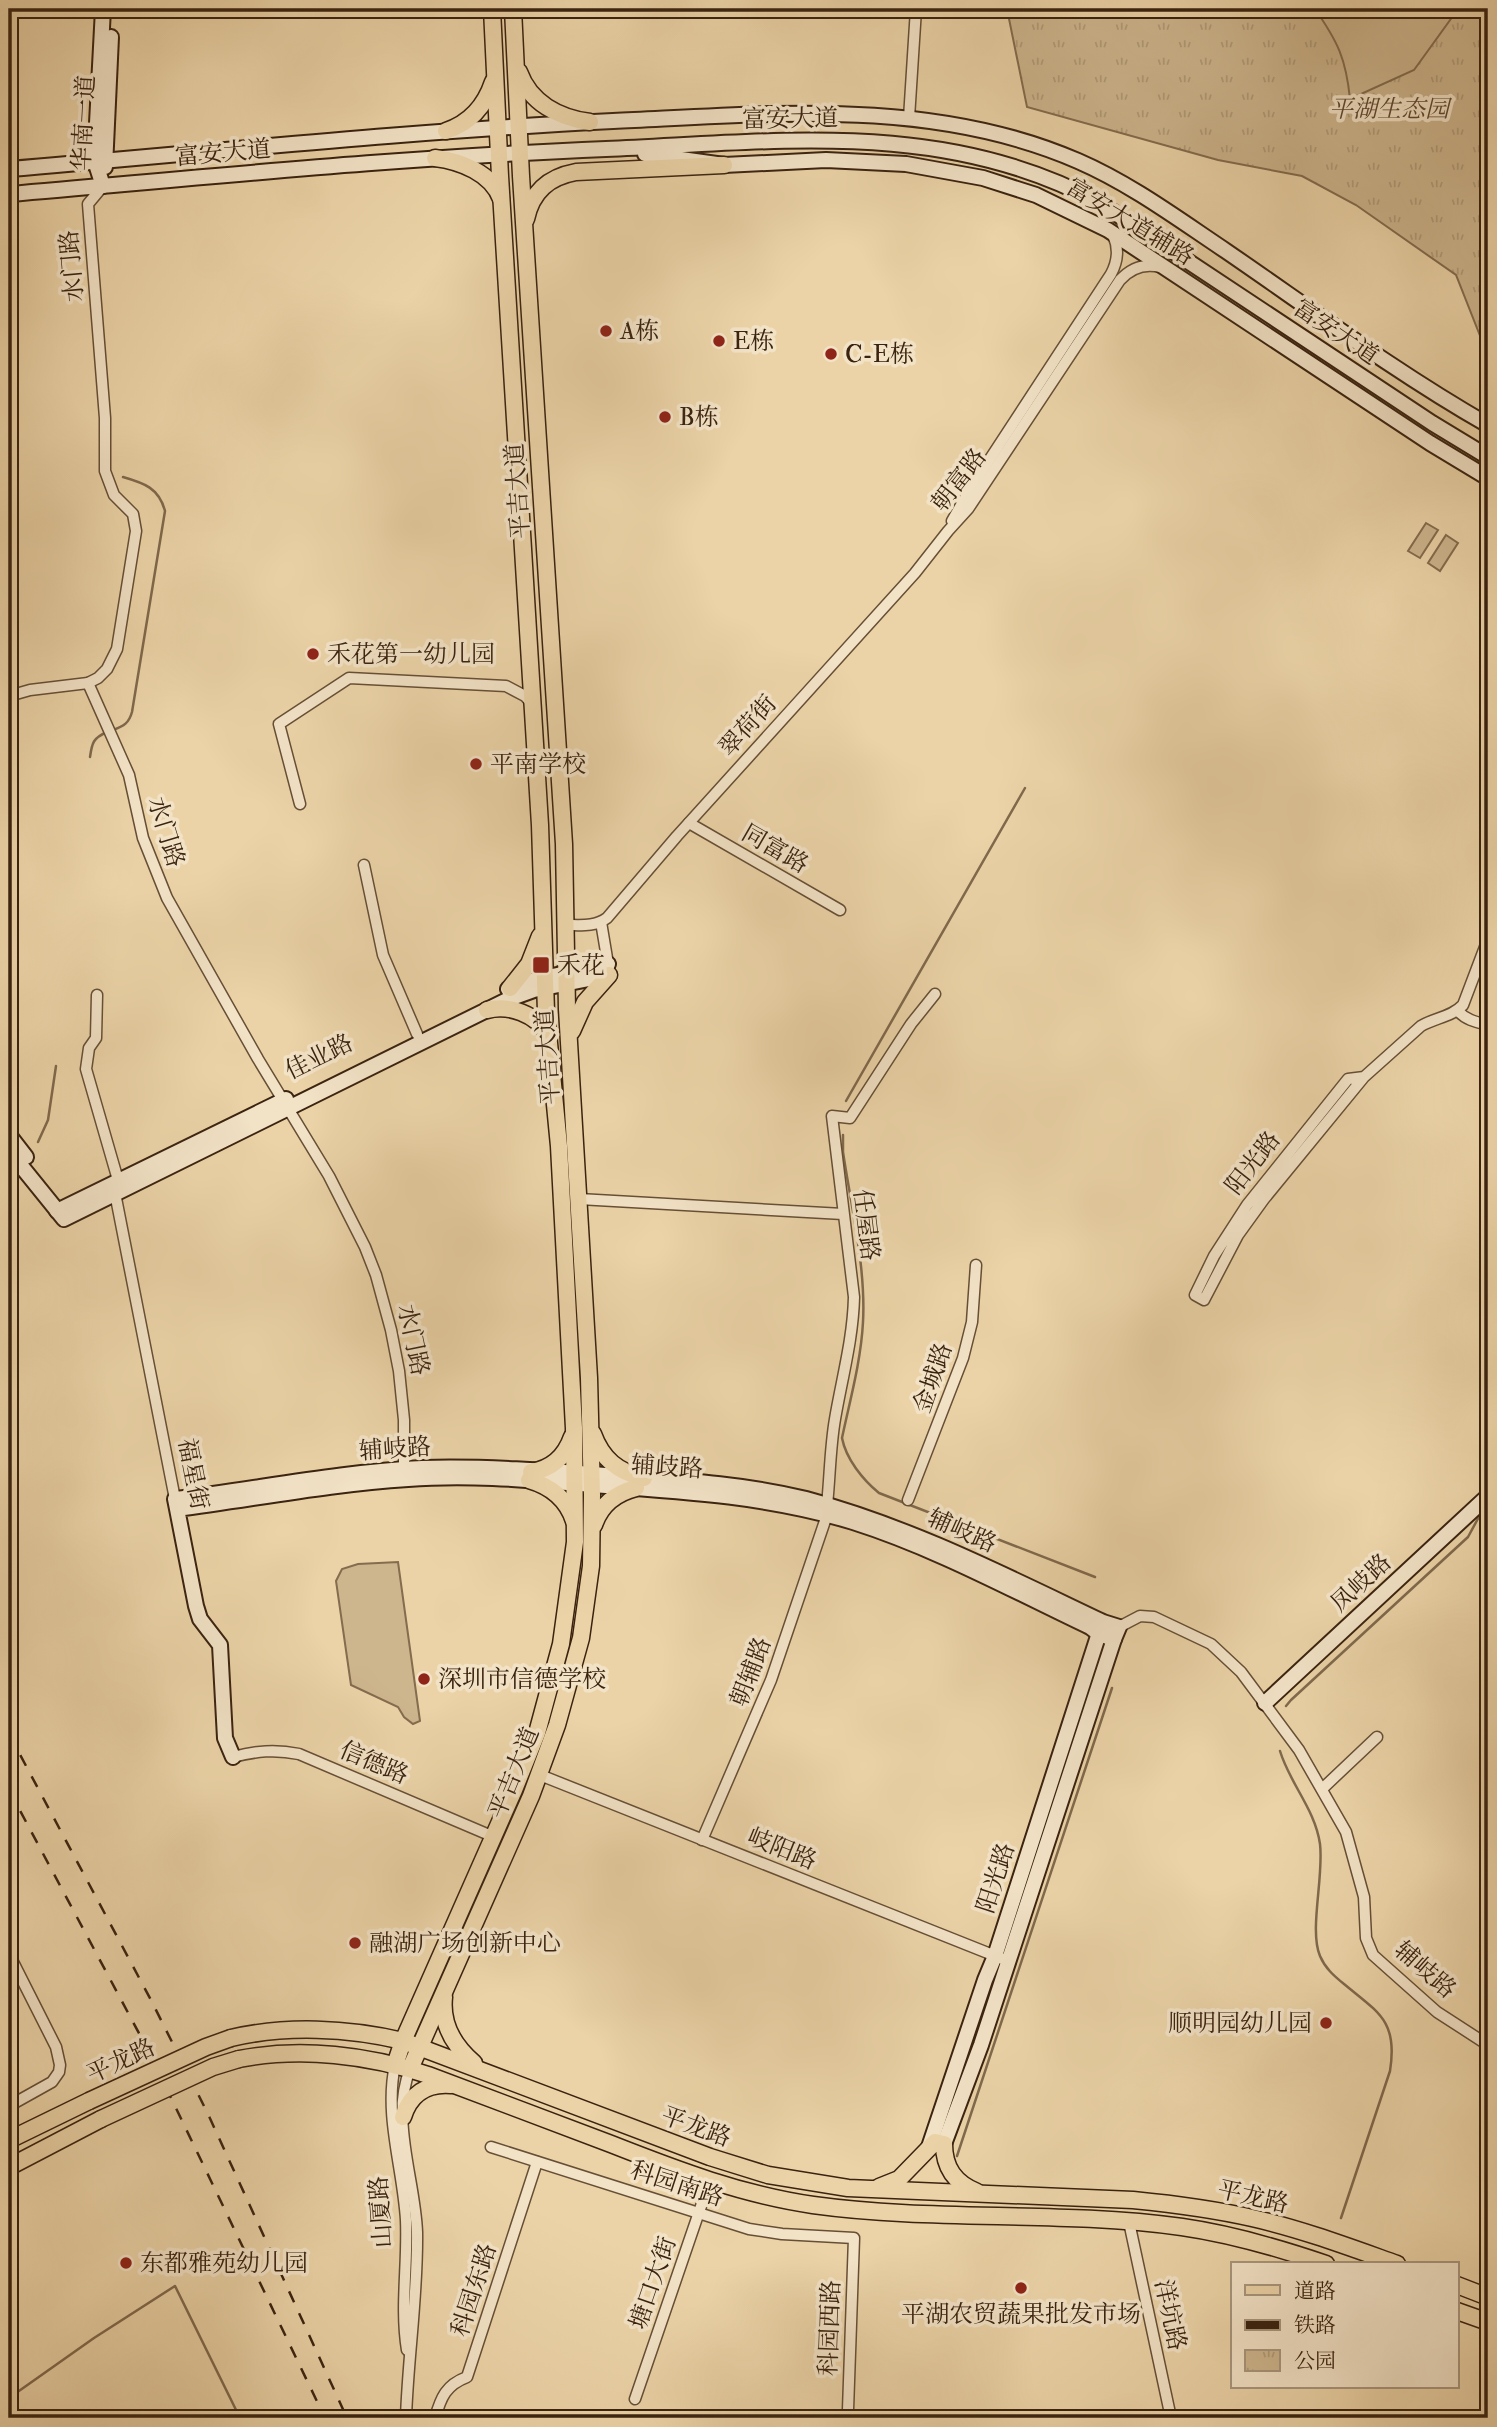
<svg xmlns="http://www.w3.org/2000/svg" width="1497" height="2427" font-family="'IM FELL Double Pica','Noto Serif SC',serif">
<style>
.park{fill:url(#park-tufts);stroke:#846c4e;stroke-width:2}
.garden{fill:#cdb58d;stroke:#846c4e;stroke-width:2}
.lines{fill:none;stroke-linecap:round;stroke-linejoin:round}
.stream{stroke:#80694c;stroke-width:2.5}
.street-casing{stroke:#664f36;stroke-width:13}
.secondary-casing{stroke:#3a2310;stroke-width:18}
.primary-casing{stroke:#3a2310;stroke-width:19}
.street{stroke:#f2e2c6;stroke-width:10}
.secondary{stroke:#f2e2c6;stroke-width:14}
.primary{stroke:#ebd3a7;stroke-width:16}
.rail{stroke:#3a2310;stroke-width:2.5;stroke-dasharray:12 12;stroke-linecap:butt}
.primary-bridge-casing{stroke:#3a2310;stroke-width:19;stroke-linecap:butt}
.primary-bridge{stroke:#ebd3a7;stroke-width:16}
.poi-dot{fill:#8f2418;stroke:#f2e2c6;stroke-width:2.5}
.labels{text-anchor:middle;dominant-baseline:central;stroke-width:7;stroke-linejoin:round;paint-order:stroke}
.park-label{font-size:24px;font-style:italic;fill:#5f482f;stroke:#f2e2c6}
.street-label{font-size:24px;fill:#3a2310;stroke:#f2e2c6}
.poi-label{font-size:24px;fill:#3a2310;stroke:#f2e2c6;text-anchor:start}
</style>
<defs>
<pattern id="park-tufts" width="24" height="20" patternUnits="userSpaceOnUse" patternTransform="scale(1.75)"><rect width="24" height="20" fill="#cdb58d"/><path d="M3 7l-1-3M5 7V3M7 7l1-3M15 17l-1-3M17 17v-4M19 17l1-3" fill="none" stroke="#b19b79"/></pattern>
</defs>
<rect width="100%" height="100%" fill="#ebd3a7"/>
<filter id="stains"><feTurbulence type="fractalNoise" baseFrequency=".00286" numOctaves="4"/><feColorMatrix values="0 0 0 0 .2 0 0 0 0 .09 0 0 0 0 .02 0 0 0 .5 -.17"/></filter>
<radialGradient id="worn" r=".72"><stop offset=".6" stop-color="#630" stop-opacity="0"/><stop offset="1" stop-color="#630" stop-opacity=".3"/></radialGradient>
<!-- park -->
<path class="park" d="M 1007,9 L 1488,9 L 1488,356 L 1456,275 L 1356,205 L 1302,176 L 1218,160 L 1027,107 Z"/>
<!-- garden -->
<g class="garden">
<path d="M 1315,9 L 1458,9 L 1414,70 L 1350,99 C 1346,59 1338,42 1315,9 Z"/>
<path d="M 1426,523 L 1438,530 L 1420,558 L 1408,551 Z"/>
<path d="M 1446,535 L 1458,543 L 1440,571 L 1428,563 Z"/>
<path d="M 398,1562 L 420,1721 L 413,1724 L 404,1717 L 398,1707 L 351,1685 L 336,1581 L 342,1569 L 358,1564 Z"/>
</g>
<g class="lines">
<!-- stream -->
<g class="stream">
<path d="M 113,730 C 124,726 129,723 132,712 L 165,511 C 159,488 144,483 123,477"/>
<path d="M 90,757 C 92,743 93,738 107,732"/>
<path d="M 846,1101 L 1025,788"/>
<path d="M 843,1135 L 843,1152 C 851,1206 866,1267 863,1322 C 861,1361 850,1400 842,1438 C 846,1459 863,1480 879,1493 L 1095,1577"/>
<path d="M 38,1142 L 48,1120 L 56,1066"/>
<path d="M 9,1199 L 11,1194"/>
<path d="M 1286,1706 L 1291,1700 L 1468,1537 L 1481,1513 L 1488,1507"/>
<path d="M 1280,1751 C 1290,1784 1315,1809 1320,1844 C 1324,1877 1309,1930 1320,1956 C 1325,1968 1334,1976 1344,1984 C 1379,2013 1398,2021 1390,2071 L 1341,2218"/>
<path d="M 957,2156 L 1112,1688"/>
<path d="M 9,2398 L 94,2338 L 175,2286 L 240,2418"/>
</g>
<defs>
<g id="street">
<path d="M 909,118 L 916,9"/>
<path d="M 103,186 L 88,204 L 105,418 L 105,471 L 114,495 L 133,514 L 136,531 L 117,649 L 107,669 L 98,678 L 88,683 L 129,775 L 143,838 L 167,898 L 258,1059 L 329,1176 L 365,1247 L 376,1275 L 391,1330 L 399,1371 L 404,1420 L 404,1469"/>
<path d="M 952,521 L 969,491 L 1111,274 C 1118,261 1119,248 1113,235"/>
<path d="M 9,696 L 30,690 L 88,683"/>
<path d="M 300,804 L 279,724 L 349,678 L 506,686 L 525,696 L 532,704"/>
<path d="M 689,823 L 840,910"/>
<path d="M 364,865 L 383,955 L 417,1034"/>
<path d="M 601,922 L 609,970"/>
<path d="M 566,925 C 580,925 595,927 607,918 L 677,836 L 915,573 L 948,531 L 968,509 L 1120,280 C 1131,268 1144,263 1160,267"/>
<path d="M 97,995 L 96,1038 L 89,1048 L 86,1069 L 118,1180"/>
<path d="M 1458,1011 C 1466,1020 1476,1022 1488,1025"/>
<path d="M 1364,1077 L 1348,1079 L 1247,1205 L 1214,1256 L 1195,1295 L 1204,1300 L 1238,1235 L 1264,1199 L 1364,1077 L 1421,1026 C 1434,1018 1452,1017 1463,1005 L 1488,939"/>
<path d="M 115,1193 L 175,1499"/>
<path d="M 579,1199 L 843,1214"/>
<path d="M 908,1500 L 963,1358 L 972,1322 L 976,1265"/>
<path d="M 827,1505 C 830,1477 830,1448 835,1419 C 842,1378 853,1339 854,1297 L 832,1116 L 850,1118 L 911,1024 L 935,994"/>
<path d="M 1119,1627 L 1140,1616 L 1154,1617 L 1211,1644 L 1241,1672 L 1299,1750 L 1346,1832 L 1364,1897 L 1366,1938 L 1373,1955 L 1437,2012 L 1488,2045"/>
<path d="M 233,1757 C 256,1751 275,1749 299,1754 L 494,1837"/>
<path d="M 540,1775 L 1008,1961"/>
<path d="M 1322,1789 L 1377,1737"/>
<path d="M 702,1840 L 771,1680 L 827,1515"/>
<path d="M 9,1954 L 56,2047 L 60,2065 L 59,2072 L 52,2082 L 9,2106"/>
<path d="M 395,2065 C 384,2116 403,2168 406,2220 C 408,2263 400,2307 407,2350"/>
<path d="M 491,2147 L 749,2229 L 782,2234 L 854,2238 L 848,2410 L 845,2418"/>
<path d="M 1129,2222 L 1171,2418"/>
<path d="M 635,2399 L 710,2180"/>
<path d="M 406,2418 C 408,2356 418,2294 417,2232 C 415,2179 390,2121 410,2069"/>
<path d="M 435,2418 C 441,2397 446,2385 467,2377 L 537,2162"/>
</g>
<g id="secondary">
<path d="M 645,154 L 724,165 L 826,160 L 906,164 L 983,178 L 1036,195 L 1108,230 L 1430,443 L 1488,478"/>
<path d="M 105,167 L 111,37"/>
<path d="M 9,169 C 210,152 411,131 613,121 C 769,114 931,97 1078,161 C 1131,184 1178,219 1226,251 C 1312,310 1397,373 1488,425"/>
<path d="M 103,186 L 95,161 L 103,9"/>
<path d="M 9,194 C 208,177 406,157 606,149 C 776,142 944,118 1100,203 L 1432,423 L 1488,457"/>
<path d="M 508,989 L 534,980 L 608,964"/>
<path d="M 9,1135 L 26,1157"/>
<path d="M 9,1151 L 64,1219 L 509,999 L 534,990 L 609,975"/>
<path d="M 57,1211 L 286,1099"/>
<path d="M 177,1509 C 254,1499 330,1484 408,1479 C 469,1474 531,1480 592,1485 C 681,1491 768,1496 853,1522 C 935,1548 1012,1590 1090,1627 L 1099,1634 L 1114,1639 L 1119,1627 L 1103,1622 C 1006,1576 911,1527 806,1499 C 749,1485 691,1481 633,1477 C 563,1472 492,1466 422,1468 C 339,1472 257,1489 175,1499 L 177,1509 L 196,1606 L 200,1619 L 220,1645 L 225,1738 L 233,1757"/>
<path d="M 1265,1703 L 1488,1496"/>
<path d="M 944,2144 L 981,2045 L 1114,1639"/>
<path d="M 929,2147 L 985,1980 L 995,1956 L 1101,1627"/>
</g>
<g id="primary">
<path d="M 519,72 C 530,103 559,118 590,122"/>
<path d="M 446,131 C 470,123 485,106 493,82"/>
<path d="M 435,158 C 460,161 492,173 501,199"/>
<path d="M 526,219 C 532,191 549,177 576,172 L 724,165"/>
<path d="M 510,988 L 529,964 L 540,936"/>
<path d="M 487,1010 C 508,1004 537,1014 548,1035"/>
<path d="M 572,1031 L 585,1002 L 609,975"/>
<path d="M 593,1434 C 602,1459 618,1472 644,1478"/>
<path d="M 531,1472 C 552,1469 565,1457 572,1437"/>
<path d="M 529,1480 C 550,1486 567,1499 574,1521"/>
<path d="M 594,1525 C 601,1504 616,1493 636,1488"/>
<path d="M 444,1997 C 441,2024 454,2046 474,2063"/>
<path d="M 231,2038 C 286,2025 348,2028 403,2041 L 710,2157 L 768,2175 L 848,2188 L 1133,2200 C 1173,2204 1213,2209 1252,2218 C 1301,2229 1349,2247 1397,2264"/>
<path d="M 239,2059 C 301,2047 369,2055 428,2075 C 489,2098 550,2121 611,2144 C 677,2170 743,2195 813,2205 C 936,2222 1060,2210 1182,2227 C 1231,2234 1279,2248 1326,2264"/>
<path d="M 395,2065 L 403,2041 L 514,1790 L 537,1733 L 561,1644 L 575,1542 L 574,1428 L 559,1146 L 546,1012 L 540,825 L 500,176 L 492,9"/>
<path d="M 410,2069 L 531,1796 L 557,1725 L 581,1638 L 591,1566 L 592,1495 L 589,1378 L 567,1009 L 564,844 L 521,176 L 513,9"/>
<path d="M 403,2117 C 410,2094 427,2083 451,2085"/>
<path d="M 9,2140 L 89,2101"/>
<path d="M 9,2167 L 101,2119"/>
<path d="M 879,2187 L 899,2179 L 935,2142 L 944,2144 C 944,2168 955,2183 977,2192"/>
<path d="M 1457,2285 L 1488,2297"/>
<path d="M 1457,2311 L 1488,2322"/>
</g>
</defs>
<!-- street casing -->
<use href="#street" class="street-casing"/>
<!-- secondary casing -->
<use href="#secondary" class="secondary-casing"/>
<!-- primary casing -->
<use href="#primary" class="primary-casing"/>
<!-- street -->
<use href="#street" class="street"/>
<!-- secondary -->
<use href="#secondary" class="secondary"/>
<!-- primary -->
<use href="#primary" class="primary"/>
<!-- rail -->
<g class="rail">
<path d="M 9,1734 L 152,2002 L 208,2114 L 347,2418"/>
<path d="M 9,1790 L 149,2052 L 325,2418"/>
</g>
<defs>
<g id="primary-bridge">
<path d="M 89,2101 L 206,2047 L 231,2038"/>
<path d="M 101,2119 L 213,2067 L 239,2059"/>
</g>
</defs>
<!-- primary-bridge casing -->
<use href="#primary-bridge" class="primary-bridge-casing"/>
<!-- primary-bridge -->
<use href="#primary-bridge" class="primary-bridge"/>
</g>
<!-- markers -->
<g class="poi-dot">
<circle cx="606" cy="331" r="7"/>
<circle cx="719" cy="341" r="7"/>
<circle cx="831" cy="354" r="7"/>
<circle cx="665" cy="417" r="7"/>
<circle cx="313" cy="654" r="7"/>
<circle cx="476" cy="764" r="7"/>
<rect x="532" y="956" width="18" height="18" rx="3.5"/>
<circle cx="424" cy="1679" r="7"/>
<circle cx="355" cy="1943" r="7"/>
<circle cx="1326" cy="2023" r="7"/>
<circle cx="126" cy="2263" r="7"/>
<circle cx="1021" cy="2288" r="7"/>
</g>
<g class="labels">
<!-- park labels -->
<g class="park-label">
<text x="1389" y="109">平湖生态园</text>
</g>
<!-- street labels -->
<g class="street-label">
<text transform="translate(790 119) rotate(-1)">富安大道</text>
<text transform="translate(84 123) rotate(-87)">华南一道</text>
<text transform="translate(223 153) rotate(-5)">富安大道</text>
<text transform="translate(1130 222) rotate(31)">富安大道辅路</text>
<text transform="translate(72 266) rotate(-95)">水门路</text>
<text transform="translate(1336 332) rotate(34)">富安大道</text>
<text transform="translate(959 480) rotate(-52)">朝富路</text>
<text transform="translate(518 491) rotate(-94)">平吉大道</text>
<text transform="translate(748 726) rotate(-48)">翠荷街</text>
<text transform="translate(166 832) rotate(73)">水门路</text>
<text transform="translate(775 849) rotate(30)">同富路</text>
<text transform="translate(319 1057) rotate(-26)">佳业路</text>
<text transform="translate(548 1057) rotate(-94)">平吉大道</text>
<text transform="translate(1253 1163) rotate(-52)">阳光路</text>
<text transform="translate(866 1225) rotate(83)">任屋路</text>
<text transform="translate(413 1340) rotate(78)">水门路</text>
<text transform="translate(933 1378) rotate(-71)">金城路</text>
<text transform="translate(395 1449) rotate(-4)">辅岐路</text>
<text transform="translate(667 1467) rotate(4)">辅歧路</text>
<text transform="translate(193 1474) rotate(79)">福星街</text>
<text transform="translate(962 1531) rotate(24)">辅岐路</text>
<text transform="translate(1361 1583) rotate(-43)">凤岐路</text>
<text transform="translate(751 1672) rotate(-69)">朝辅路</text>
<text transform="translate(374 1763) rotate(23)">信德路</text>
<text transform="translate(514 1773) rotate(-68)">平吉大道</text>
<text transform="translate(782 1849) rotate(22)">岐阳路</text>
<text transform="translate(996 1878) rotate(-72)">阳光路</text>
<text transform="translate(1425 1970) rotate(41)">辅岐路</text>
<text transform="translate(121 2061) rotate(-25)">平龙路</text>
<text transform="translate(696 2127) rotate(20)">平龙路</text>
<text transform="translate(677 2184) rotate(18)">科园南路</text>
<text transform="translate(1253 2197) rotate(13)">平龙路</text>
<text transform="translate(381 2212) rotate(-94)">山厦路</text>
<text transform="translate(653 2283) rotate(-71)">塘口大街</text>
<text transform="translate(474 2290) rotate(-72)">科园东路</text>
<text transform="translate(1170 2315) rotate(78)">洋坑路</text>
<text transform="translate(830 2328) rotate(-88)">科园西路</text>
</g>
<!-- poi labels -->
<g class="poi-label">
<text x="620" y="331">A栋</text>
<text x="733" y="341">E栋</text>
<text x="845" y="354">C-E栋</text>
<text x="679" y="417">B栋</text>
<text x="327" y="654">禾花第一幼儿园</text>
<text x="490" y="764">平南学校</text>
<text x="557" y="965">禾花</text>
<text x="438" y="1679">深圳市信德学校</text>
<text x="369" y="1943">融湖广场创新中心</text>
<text x="1312" y="2023" text-anchor="end">顺明园幼儿园</text>
<text x="140" y="2263">东都雅苑幼儿园</text>
<text x="1021" y="2314" text-anchor="middle">平湖农贸蔬果批发市场</text>
</g>
</g>
<!-- margin -->
<rect width="1497" height="2427" fill="none" stroke="#ebd3a7" stroke-width="35"/>
<rect x="10" y="10" width="1476" height="2406" fill="none" stroke="#3a2310" stroke-width="3.5"/>
<rect x="18" y="18" width="1462" height="2392" fill="none" stroke="#3a2310" stroke-width="2"/>
<!-- legend -->
<rect x="1231" y="2262" width="228" height="126" fill="#f2e2c6" stroke="#a8967d" stroke-width="2"/>
<rect x="1245" y="2285" width="35" height="10" fill="#ebd3a7" stroke="#a8967d" stroke-width="2"/>
<text x="1294" y="2298" font-size="21" fill="#3a2310">道路</text>
<rect x="1245" y="2320" width="35" height="10" fill="#3a2310" stroke="#a8967d" stroke-width="2"/>
<text x="1294" y="2332" font-size="21" fill="#3a2310">铁路</text>
<rect x="1245" y="2350" width="35" height="21" fill="url(#park-tufts)" stroke="#a8967d" stroke-width="2"/>
<text x="1294" y="2368" font-size="21" fill="#3a2310">公园</text>
<rect width="100%" height="100%" filter="url(#stains)"/>
<rect width="100%" height="100%" fill="url(#worn)"/>
</svg>
